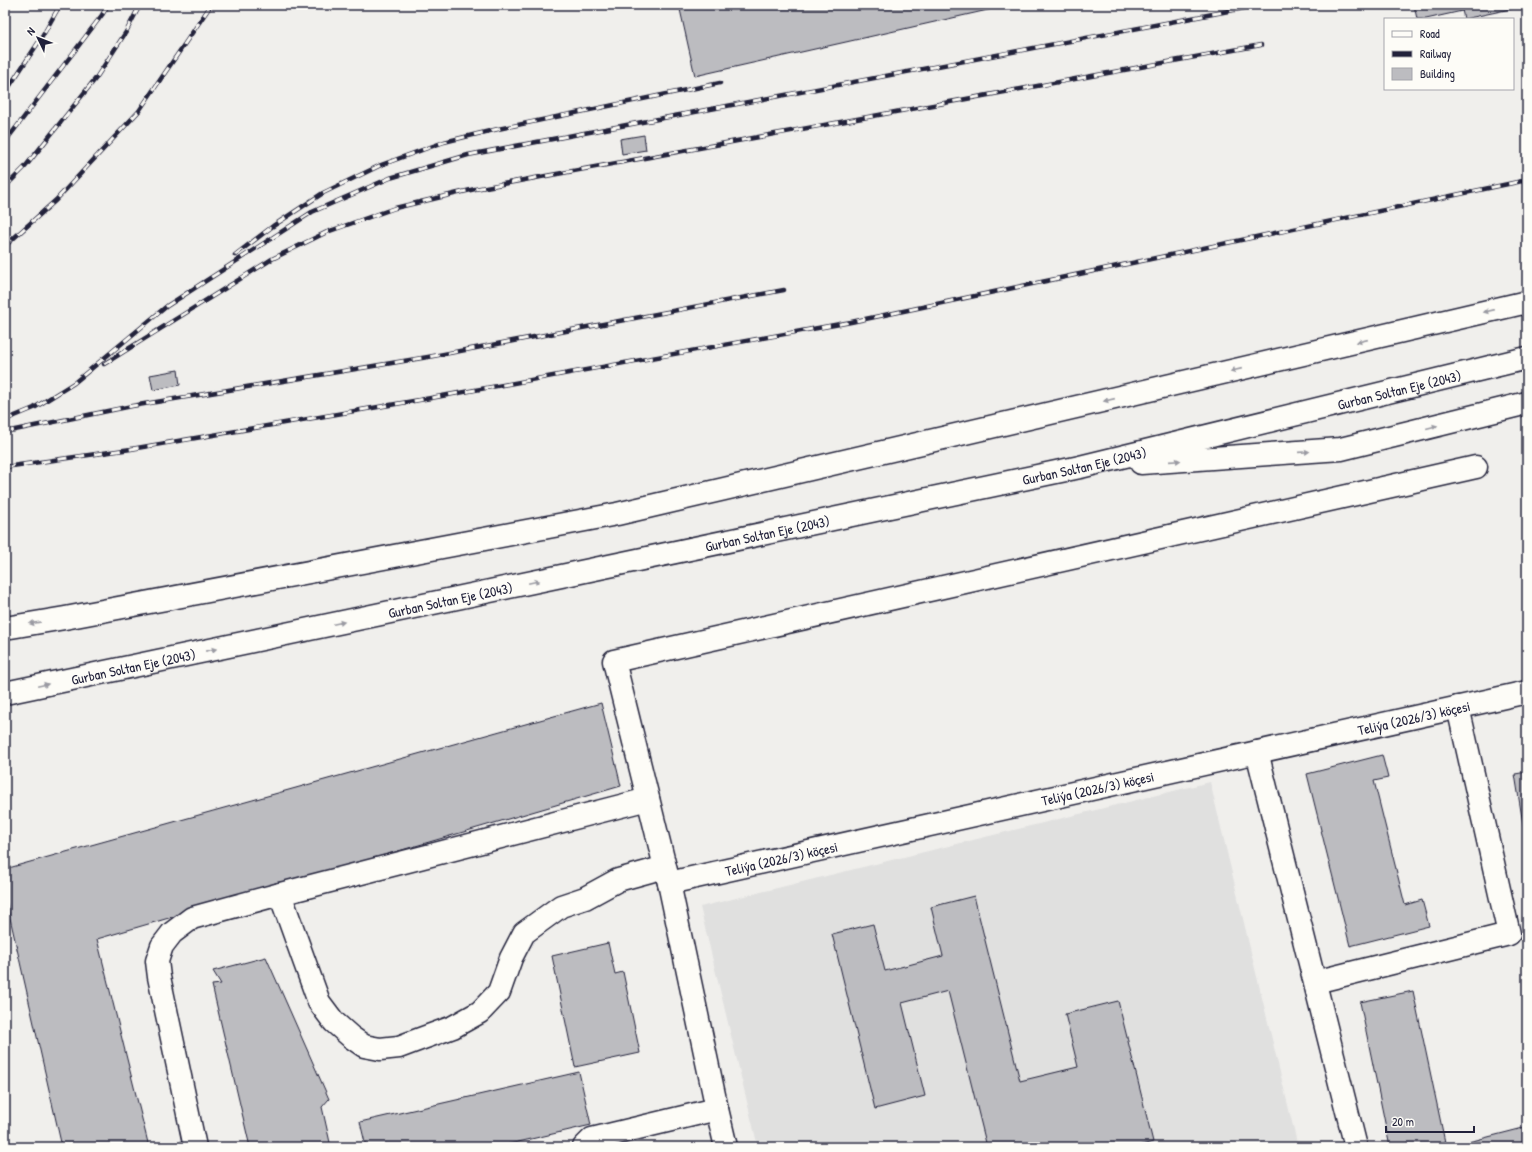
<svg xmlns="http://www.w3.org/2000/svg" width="1532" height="1152" font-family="'Patrick Hand',sans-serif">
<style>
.built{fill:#e0e0df}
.building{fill:#bcbcc0;stroke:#22223b}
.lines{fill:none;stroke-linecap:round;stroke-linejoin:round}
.minor-casing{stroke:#22223b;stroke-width:25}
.highway-casing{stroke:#22223b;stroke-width:25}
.minor{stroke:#fdfcf7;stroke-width:22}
.highway{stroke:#fdfcf7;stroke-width:22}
.rail-casing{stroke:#22223b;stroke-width:4.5}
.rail{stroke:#fdfcf7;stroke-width:3;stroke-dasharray:9;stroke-linecap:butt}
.oneway{fill:#9a9aa2}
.labels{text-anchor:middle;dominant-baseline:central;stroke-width:3;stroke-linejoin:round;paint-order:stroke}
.street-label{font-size:14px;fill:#22223b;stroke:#fdfcf7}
</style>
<rect width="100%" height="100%" fill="#f0efec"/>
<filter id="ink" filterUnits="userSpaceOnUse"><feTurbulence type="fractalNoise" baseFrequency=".025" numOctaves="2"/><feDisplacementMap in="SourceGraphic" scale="8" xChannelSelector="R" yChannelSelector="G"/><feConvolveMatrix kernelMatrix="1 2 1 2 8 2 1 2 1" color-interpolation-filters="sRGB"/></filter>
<g filter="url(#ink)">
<!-- built -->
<path class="built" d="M 1210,782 L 1298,1147 L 758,1147 L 700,907 Z"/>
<!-- building -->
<g class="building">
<path d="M 679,5 L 1010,5 L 695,76 Z"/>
<path d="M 1414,5 L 1461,5 L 1462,11 L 1426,19 L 1417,19 Z"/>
<path d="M 1461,5 L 1514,5 L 1515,8 L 1464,19 Z"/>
<path d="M 644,135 L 646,150 L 622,154 L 620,139 Z"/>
<path d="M 178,370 L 180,385 L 153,390 L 150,375 Z"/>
<path d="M 601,703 L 621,786 L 97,939 L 149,1147 L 62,1147 L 5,896 L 5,869 Z"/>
<path d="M 1382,755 L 1388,778 L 1374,781 L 1405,905 L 1422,900 L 1429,926 L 1350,946 L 1307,774 Z"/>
<path d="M 1527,772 L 1527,849 L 1515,774 Z"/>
<path d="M 974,896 L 1020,1081 L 1078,1067 L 1065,1014 L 1118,1001 L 1153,1142 L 1134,1147 L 987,1147 L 948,991 L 902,1003 L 925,1096 L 875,1109 L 832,934 L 873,924 L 885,971 L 943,956 L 931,907 Z"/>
<path d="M 608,943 L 615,974 L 623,972 L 640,1053 L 575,1067 L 552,956 Z"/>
<path d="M 266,957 L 329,1099 L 322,1107 L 331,1147 L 250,1147 L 212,985 L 221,984 L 213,971 Z"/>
<path d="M 1413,991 L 1446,1147 L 1390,1147 L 1360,1002 Z"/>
<path d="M 579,1072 L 591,1125 L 497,1147 L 366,1147 L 360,1122 Z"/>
<path d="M 1527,1127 L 1527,1147 L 1449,1147 Z"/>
</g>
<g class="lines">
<defs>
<g id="minor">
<path d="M 1257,752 L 1356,1147"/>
<path id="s1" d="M 669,883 L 1527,692"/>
<path d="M 280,894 L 319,1002 L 334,1022 L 351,1037 L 364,1046 L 380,1049 L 399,1047 L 423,1038 L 453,1027 L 480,1012 L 499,992 L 511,958 L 524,933 L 561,906 L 585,898 L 618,880 L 665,867"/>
<path d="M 1315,982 L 1509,934 L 1458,707"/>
<path d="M 195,1147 L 159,977 L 157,961 L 162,946 L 172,933 L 192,918 L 280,894 L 648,799"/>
<path d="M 584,1147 L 592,1139 L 717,1109"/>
<path d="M 726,1147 L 717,1109 L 669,883 L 614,661 L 1476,467"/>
</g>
<g id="highway">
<path d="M 1141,463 L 1341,449 L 1527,403"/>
<path d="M 5,628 L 65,618 L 617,514 L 1527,302"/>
<path id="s2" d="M 5,693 L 1080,467 L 1527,358"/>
</g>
</defs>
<!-- minor casing -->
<use href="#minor" class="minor-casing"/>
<!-- highway casing -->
<use href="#highway" class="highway-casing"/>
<!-- minor -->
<use href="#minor" class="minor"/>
<!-- highway -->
<use href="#highway" class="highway"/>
<defs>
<g id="rail">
<path d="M 5,93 L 42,37 L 60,5"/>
<path d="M 5,142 L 102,15 L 108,5"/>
<path d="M 5,187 L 25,167 L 96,78 L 126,32 L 140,5"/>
<path d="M 5,246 L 56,200 L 139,111 L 211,5"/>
<path d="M 235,255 L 273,226 L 323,193 L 381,165 L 444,142 L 498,129 L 720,83"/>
<path d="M 104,364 L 272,259 L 327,232 L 395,208 L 475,189 L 1261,45"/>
<path d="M 5,420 L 34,408 L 74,383 L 167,306 L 312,212 L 390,178 L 468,155 L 1255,6"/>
<path d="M 5,432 L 132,406 L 428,357 L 784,290"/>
<path d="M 5,467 L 131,449 L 431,398 L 851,322 L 1527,180"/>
</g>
</defs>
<!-- rail casing -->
<use href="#rail" class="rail-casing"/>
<!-- rail -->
<use href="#rail" class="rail"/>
</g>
<!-- one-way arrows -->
<defs><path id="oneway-solid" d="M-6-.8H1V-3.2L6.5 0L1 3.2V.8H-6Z"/></defs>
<g class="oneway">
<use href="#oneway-solid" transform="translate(1489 311) rotate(167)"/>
<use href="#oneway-solid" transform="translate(1362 341) rotate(167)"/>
<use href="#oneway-solid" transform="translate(1236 370) rotate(167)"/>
<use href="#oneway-solid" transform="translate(1109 400) rotate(167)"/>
<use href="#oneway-solid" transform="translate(1432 427) rotate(-14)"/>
<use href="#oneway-solid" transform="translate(1304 452) rotate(-4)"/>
<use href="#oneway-solid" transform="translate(1175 461) rotate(-4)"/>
<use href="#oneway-solid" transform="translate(534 582) rotate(-12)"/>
<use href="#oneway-solid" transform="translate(35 623) rotate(171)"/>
<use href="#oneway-solid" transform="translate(339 623) rotate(-12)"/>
<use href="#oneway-solid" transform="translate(211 650) rotate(-12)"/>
<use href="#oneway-solid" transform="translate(43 685) rotate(-12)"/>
</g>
</g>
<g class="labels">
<!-- street labels -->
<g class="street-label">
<text stroke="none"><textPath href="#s2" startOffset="1427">Gurban Soltan Eje (2043)</textPath></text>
<text stroke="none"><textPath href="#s2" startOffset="1103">Gurban Soltan Eje (2043)</textPath></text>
<text stroke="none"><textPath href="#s2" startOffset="779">Gurban Soltan Eje (2043)</textPath></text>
<text stroke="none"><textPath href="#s2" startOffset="455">Gurban Soltan Eje (2043)</textPath></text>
<text stroke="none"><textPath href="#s2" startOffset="131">Gurban Soltan Eje (2043)</textPath></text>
<text stroke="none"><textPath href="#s1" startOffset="763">Teliýa (2026/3) köçesi</textPath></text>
<text stroke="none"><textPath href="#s1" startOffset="439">Teliýa (2026/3) köçesi</textPath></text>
<text stroke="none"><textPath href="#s1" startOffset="115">Teliýa (2026/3) köçesi</textPath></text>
</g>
</g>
<!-- margin -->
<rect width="1532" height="1152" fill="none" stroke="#fdfcf7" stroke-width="20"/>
<rect x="10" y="10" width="1512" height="1132" fill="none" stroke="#22223b" stroke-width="1.5" filter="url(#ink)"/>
<!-- legend -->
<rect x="1384" y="18" width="130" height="72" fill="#fdfcf7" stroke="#a5a5ac"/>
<rect x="1392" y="31" width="20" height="6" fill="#fdfcf7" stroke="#a5a5ac"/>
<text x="1420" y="38" font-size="12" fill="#22223b">Road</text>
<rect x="1392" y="51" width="20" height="6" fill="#22223b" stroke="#a5a5ac"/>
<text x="1420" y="58" font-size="12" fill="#22223b">Railway</text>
<rect x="1392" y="68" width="20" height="12" fill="#bcbcc0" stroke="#a5a5ac"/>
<text x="1420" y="78" font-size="12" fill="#22223b">Building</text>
<!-- north arrow -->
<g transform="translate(38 38) rotate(313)" stroke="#fdfcf7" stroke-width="3" paint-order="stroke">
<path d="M0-3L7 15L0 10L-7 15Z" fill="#22223b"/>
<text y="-6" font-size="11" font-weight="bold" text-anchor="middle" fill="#22223b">N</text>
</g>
<!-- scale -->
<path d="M1386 1126v6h88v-6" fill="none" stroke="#22223b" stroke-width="2"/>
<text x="1392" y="1126" font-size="12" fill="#22223b" stroke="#fdfcf7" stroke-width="3" paint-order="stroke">20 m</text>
</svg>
